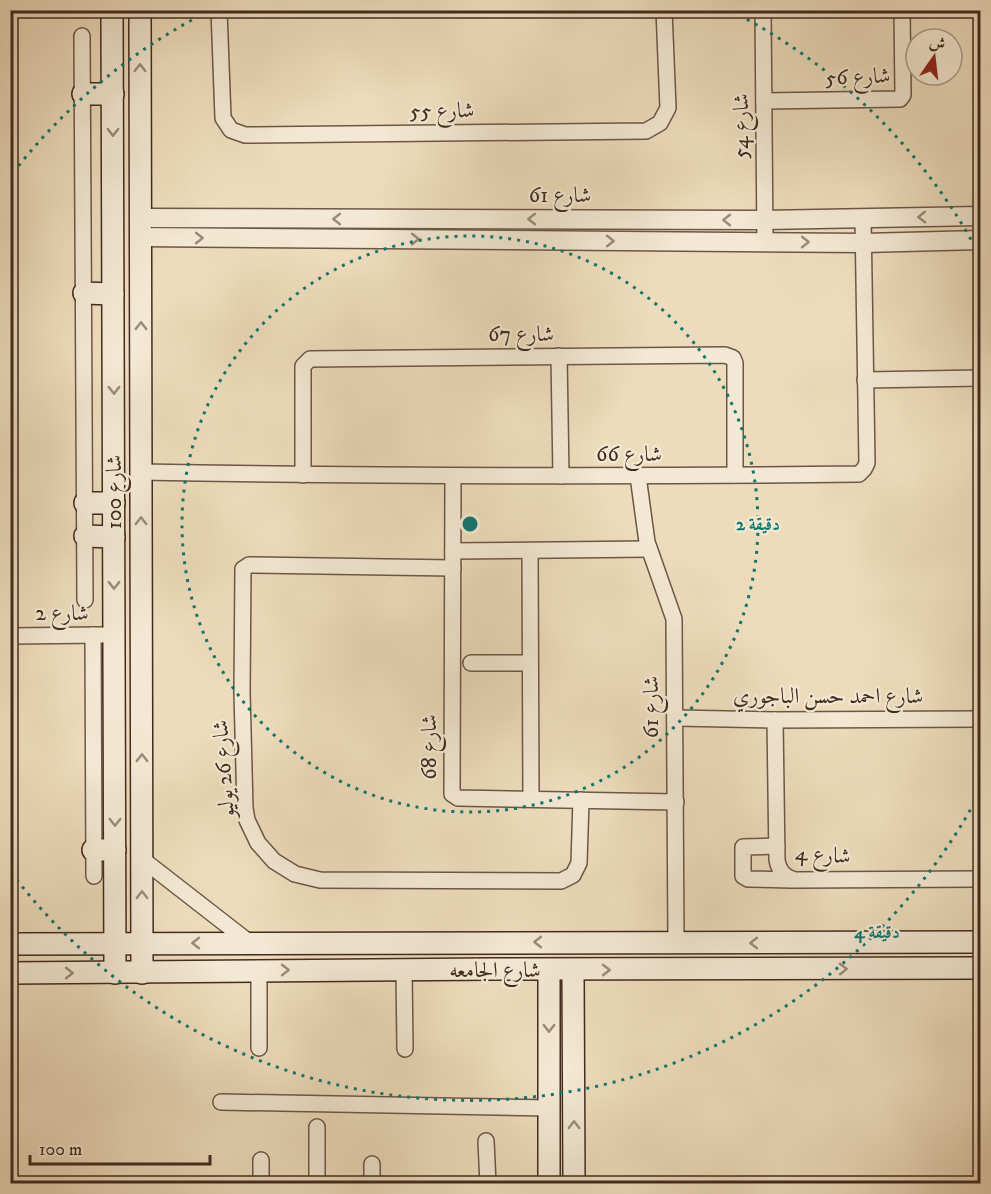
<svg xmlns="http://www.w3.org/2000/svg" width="991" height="1194" font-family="'IM FELL DW Pica',Amiri,serif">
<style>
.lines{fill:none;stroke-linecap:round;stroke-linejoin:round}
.minor-casing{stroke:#6c5747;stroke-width:18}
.tertiary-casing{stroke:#6c5747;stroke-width:21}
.secondary-casing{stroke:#412b20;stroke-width:24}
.minor{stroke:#f3e8d3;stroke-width:15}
.tertiary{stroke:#f3e8d3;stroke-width:18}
.secondary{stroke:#f3e8d3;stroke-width:21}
.oneway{stroke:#9a8a7a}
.ring{fill:none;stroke:#0f766e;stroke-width:3;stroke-dasharray:3 6}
.labels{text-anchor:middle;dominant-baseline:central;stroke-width:4.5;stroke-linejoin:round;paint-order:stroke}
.street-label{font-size:22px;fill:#412b20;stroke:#f3e8d3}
.centre{fill:#0f766e;stroke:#f3e8d3;stroke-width:3}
.ring-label{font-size:18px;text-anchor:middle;font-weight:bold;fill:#0f766e;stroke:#f3e8d3;stroke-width:4.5;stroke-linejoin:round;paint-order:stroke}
</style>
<rect width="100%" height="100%" fill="#eddcbc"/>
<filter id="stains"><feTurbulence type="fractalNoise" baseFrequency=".00333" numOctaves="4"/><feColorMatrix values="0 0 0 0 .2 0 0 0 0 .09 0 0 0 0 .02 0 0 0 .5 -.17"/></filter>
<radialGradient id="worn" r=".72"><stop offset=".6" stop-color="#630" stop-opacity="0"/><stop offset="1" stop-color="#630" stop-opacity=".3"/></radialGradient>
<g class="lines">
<defs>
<g id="minor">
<path d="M 219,10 L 223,118 L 231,130 L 245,135 L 646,131 L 660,123 L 668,108 L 664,10"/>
<path d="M 763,10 L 765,242"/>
<path d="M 82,36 L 85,600"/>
<path d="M 764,101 L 900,99 L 903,95 L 902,10"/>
<path d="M 559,356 L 561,476"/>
<path d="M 865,380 L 980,378"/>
<path d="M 141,472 C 380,476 619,477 859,474 L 864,469 L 867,463 L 863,218"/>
<path d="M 303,475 L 303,366 L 310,359 L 725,355 L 733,358 L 735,363 L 735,475"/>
<path d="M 453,476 L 452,794 L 458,798 L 676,802"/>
<path d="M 638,476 L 647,542 L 674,619 L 676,942"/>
<path d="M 453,551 L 649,549"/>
<path d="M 530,551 L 531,799"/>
<path d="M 453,568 L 249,565 L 243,569 L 242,692 L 245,808 L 247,820 L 258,843 L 274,861 L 295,874 L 320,880 L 561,881 L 573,875 L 579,863 L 581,800"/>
<path d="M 93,635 L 94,876"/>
<path d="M 10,636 L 102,635"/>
<path d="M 471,663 L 530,663"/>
<path d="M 676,718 L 775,720 L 980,719"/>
<path d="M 775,720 L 777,860 C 779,871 784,877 795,880 L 980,879"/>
<path d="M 777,846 L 743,847 L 743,876 L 748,879 L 792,880"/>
<path d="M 142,859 L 250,943"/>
<path d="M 404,970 L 405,1049"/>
<path d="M 259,971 L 259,1048"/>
<path d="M 221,1102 L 549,1108"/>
<path d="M 486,1141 L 488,1184"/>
<path d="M 261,1160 L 261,1184"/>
<path d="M 372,1164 L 372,1184"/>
<path d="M 317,1184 L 317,1127"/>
</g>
<g id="tertiary">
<path d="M 140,218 L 764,220 L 980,216"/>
<path d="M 141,237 L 864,243 L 980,240"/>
</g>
<g id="secondary">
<path d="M 112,10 L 115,973"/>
<path d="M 140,10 L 142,973"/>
<path d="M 83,94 L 113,94"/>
<path d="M 84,293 L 113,294"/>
<path d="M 85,503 L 114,503"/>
<path d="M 85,536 L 114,537"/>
<path d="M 93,850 L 115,850"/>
<path d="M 10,944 L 980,942"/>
<path d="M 573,970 L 574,1184"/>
<path d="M 10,973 L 490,969 L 980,968"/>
<path d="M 549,1184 L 549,970"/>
</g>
</defs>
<!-- minor casing -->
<use href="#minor" class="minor-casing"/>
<!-- tertiary casing -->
<use href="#tertiary" class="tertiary-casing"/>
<!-- secondary casing -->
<use href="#secondary" class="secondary-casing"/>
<!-- minor -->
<use href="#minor" class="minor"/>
<!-- tertiary -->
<use href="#tertiary" class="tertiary"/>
<!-- secondary -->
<use href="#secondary" class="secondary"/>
</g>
<!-- one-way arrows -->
<defs><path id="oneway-chevron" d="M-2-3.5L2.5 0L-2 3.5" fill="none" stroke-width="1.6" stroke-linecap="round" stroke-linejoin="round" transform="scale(1.5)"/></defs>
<g class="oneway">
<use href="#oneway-chevron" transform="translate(140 68) rotate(-90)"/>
<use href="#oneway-chevron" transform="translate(113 132) rotate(90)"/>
<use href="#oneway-chevron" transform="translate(922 217) rotate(179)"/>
<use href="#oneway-chevron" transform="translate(337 219) rotate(-180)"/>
<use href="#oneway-chevron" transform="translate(532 219) rotate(-180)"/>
<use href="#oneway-chevron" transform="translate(727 220) rotate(-180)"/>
<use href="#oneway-chevron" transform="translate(199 238)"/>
<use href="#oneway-chevron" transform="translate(415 239)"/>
<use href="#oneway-chevron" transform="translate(610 241)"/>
<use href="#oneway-chevron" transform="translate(805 242)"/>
<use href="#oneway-chevron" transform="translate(141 326) rotate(-90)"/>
<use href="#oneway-chevron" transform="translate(114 390) rotate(90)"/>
<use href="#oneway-chevron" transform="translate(141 521) rotate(-90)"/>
<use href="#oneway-chevron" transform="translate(114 585) rotate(90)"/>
<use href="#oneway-chevron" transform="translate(142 758) rotate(-90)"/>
<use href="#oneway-chevron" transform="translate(115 822) rotate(90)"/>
<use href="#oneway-chevron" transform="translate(142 895) rotate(-90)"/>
<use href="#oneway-chevron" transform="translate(538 942) rotate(180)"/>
<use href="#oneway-chevron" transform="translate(196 943) rotate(180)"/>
<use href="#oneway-chevron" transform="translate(754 943) rotate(-180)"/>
<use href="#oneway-chevron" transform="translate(843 969) rotate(-1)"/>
<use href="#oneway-chevron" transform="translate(285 970)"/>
<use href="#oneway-chevron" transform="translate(606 970)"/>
<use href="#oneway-chevron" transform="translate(69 973)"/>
<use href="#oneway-chevron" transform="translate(549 1028) rotate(90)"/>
<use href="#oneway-chevron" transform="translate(574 1125) rotate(-90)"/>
</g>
<!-- distance rings -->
<g class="ring">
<circle cx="470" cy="524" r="288"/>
<path d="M979 794A576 576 0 0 1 13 875M13 173A576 576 0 0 1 209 11M731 11A576 576 0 0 1 979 254"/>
</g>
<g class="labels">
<!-- street labels -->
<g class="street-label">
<text transform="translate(858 77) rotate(-2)">شارع 56</text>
<text transform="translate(442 111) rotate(-1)">شارع 55</text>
<text transform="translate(741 126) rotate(-90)">شارع 54</text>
<text x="560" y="195">شارع 61</text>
<text x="521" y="334">شارع 67</text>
<text x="629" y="454">شارع 66</text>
<text transform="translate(114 492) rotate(-90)">شارع 100</text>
<text x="62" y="613">شارع 2</text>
<text x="828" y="696">شارع احمد حسن الباجوري</text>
<text transform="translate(651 707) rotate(-90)">شارع 61</text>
<text transform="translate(429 747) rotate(-90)">شارع 68</text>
<text transform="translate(224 769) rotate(-94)">شارع 26 يوليو</text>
<text transform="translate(823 855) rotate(4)">شارع 4</text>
<text x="495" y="970">شارع الجامعه</text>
</g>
</g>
<circle cx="470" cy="524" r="9" class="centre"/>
<g class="ring-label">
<text x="758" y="530">2 دقيقة</text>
<text x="877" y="938">4 دقيقة</text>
</g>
<!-- margin -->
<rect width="991" height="1194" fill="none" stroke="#eddcbc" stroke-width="36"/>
<rect x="12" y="12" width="967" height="1170" fill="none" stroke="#412b20" stroke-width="3"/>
<rect x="18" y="18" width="955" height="1158" fill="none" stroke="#412b20" stroke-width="1.5"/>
<!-- north arrow -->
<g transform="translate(934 57) rotate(14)"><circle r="28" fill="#f3e8d3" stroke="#ac9c8b" stroke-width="1.5"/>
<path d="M0-4.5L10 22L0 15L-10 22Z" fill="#8f2418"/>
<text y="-9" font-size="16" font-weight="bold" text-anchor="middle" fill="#412b20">ش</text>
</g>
<!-- scale -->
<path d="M30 1155v9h180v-9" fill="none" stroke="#412b20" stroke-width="3"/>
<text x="39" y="1155" font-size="18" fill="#412b20" stroke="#f3e8d3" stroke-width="4.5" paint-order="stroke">100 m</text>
<rect width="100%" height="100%" filter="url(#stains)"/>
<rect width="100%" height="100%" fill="url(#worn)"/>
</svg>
